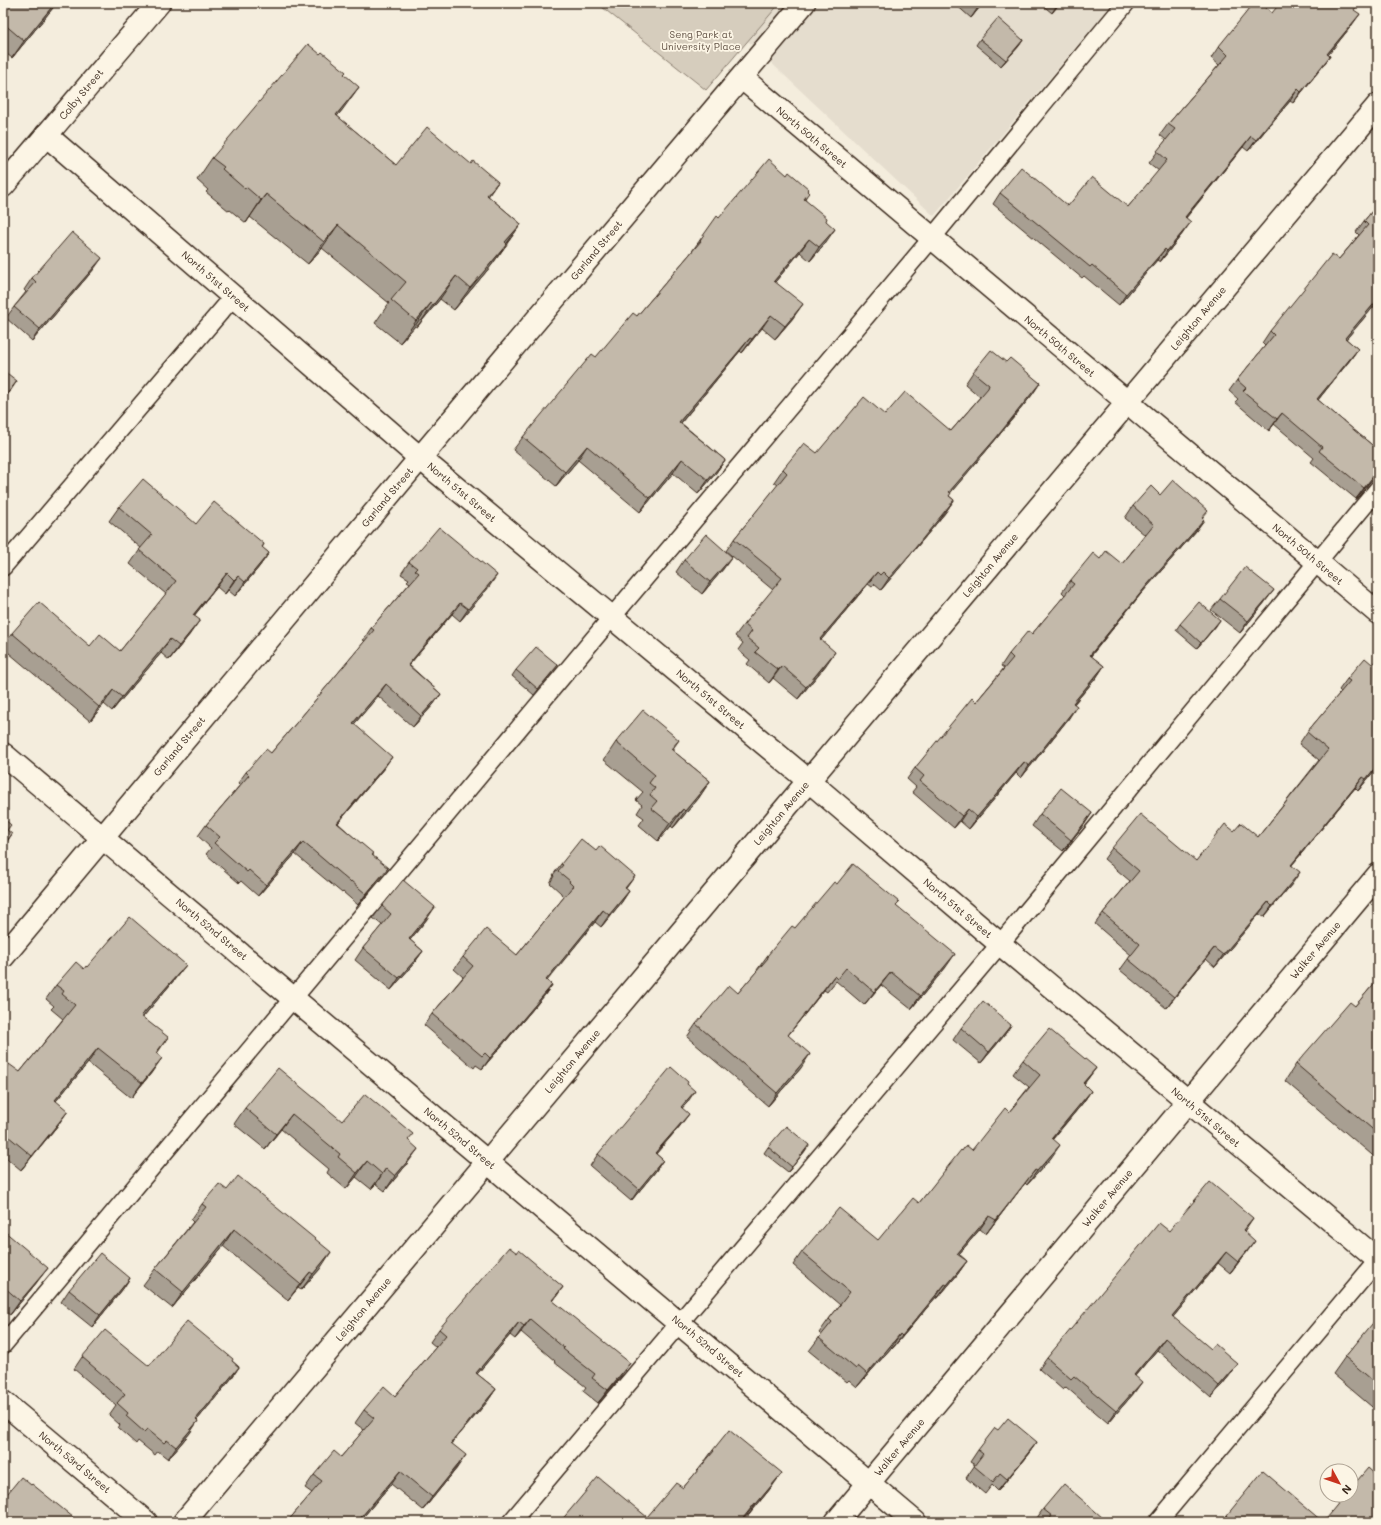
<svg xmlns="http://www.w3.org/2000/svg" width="1381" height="1525" font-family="Mali,sans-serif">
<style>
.built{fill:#e5ddce}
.green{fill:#d6cdbd;stroke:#887c6e}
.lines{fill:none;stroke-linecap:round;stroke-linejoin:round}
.lane-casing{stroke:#3b2a1e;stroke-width:20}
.street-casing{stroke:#3b2a1e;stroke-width:25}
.secondary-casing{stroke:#3b2a1e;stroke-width:25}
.lane{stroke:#fcf5e5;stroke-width:17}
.street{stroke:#fcf5e5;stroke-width:22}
.secondary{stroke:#fcf5e5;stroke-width:22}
.wall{fill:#a89f92;stroke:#3b2a1e}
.shaded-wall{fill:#888277;stroke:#3b2a1e}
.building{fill:#c3b9aa;stroke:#3b2a1e}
.labels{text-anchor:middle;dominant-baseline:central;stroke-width:3.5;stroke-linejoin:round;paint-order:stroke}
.park-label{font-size:10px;fill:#625346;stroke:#fcf5e5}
.street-label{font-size:10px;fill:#3b2a1e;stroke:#fcf5e5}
</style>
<rect width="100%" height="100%" fill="#f4eddd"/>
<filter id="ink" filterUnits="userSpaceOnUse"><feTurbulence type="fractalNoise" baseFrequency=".025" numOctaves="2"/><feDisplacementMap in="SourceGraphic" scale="8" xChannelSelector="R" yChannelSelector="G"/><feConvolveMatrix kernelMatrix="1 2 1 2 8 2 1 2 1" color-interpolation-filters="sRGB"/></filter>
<g filter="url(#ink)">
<!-- built -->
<path class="built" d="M 778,3 L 1113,3 L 934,216 L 748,41 Z"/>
<!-- green -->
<path class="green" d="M 597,3 L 780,3 L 706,90 Z"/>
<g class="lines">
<defs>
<g id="lane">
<path d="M 3,567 L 234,296"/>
<path d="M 3,1345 L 612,617 L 932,238 L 1126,3"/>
<path d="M 511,1522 L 1000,944 L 1378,489"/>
<path d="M 1158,1522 L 1378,1260"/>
</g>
<g id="street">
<path d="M 742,78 L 1378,613"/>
<path d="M 46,135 L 420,458 L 809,781 L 1000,944 L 1378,1260"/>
<path d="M 3,186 L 159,3"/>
<path d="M 3,754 L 915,1522"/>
<path d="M 3,957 L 420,458 L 804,3"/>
<path d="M 3,1402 L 146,1522"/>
<path d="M 836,1522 L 1378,875"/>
</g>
<path id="secondary" d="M 184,1522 L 1378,105"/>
</defs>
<!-- lane casing -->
<use href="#lane" class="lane-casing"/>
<!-- street casing -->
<use href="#street" class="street-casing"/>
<!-- secondary casing -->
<use href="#secondary" class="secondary-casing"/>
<!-- lane -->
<use href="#lane" class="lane"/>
<!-- street -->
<use href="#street" class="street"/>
<!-- secondary -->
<use href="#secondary" class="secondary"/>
</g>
<!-- wall -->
<g class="wall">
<path d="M 3,3 L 57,3 L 12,58 L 3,51 Z"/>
<path d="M 954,3 L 983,3 L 971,18 Z"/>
<path d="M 1040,3 L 1060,3 L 1052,13 Z"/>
<path d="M 1354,10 L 1352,25 L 1328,55 L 1330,56 L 1322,67 L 1293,103 L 1290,101 L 1248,151 L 1243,147 L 1186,218 L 1183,233 L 1160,262 L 1157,260 L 1119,305 L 1084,276 L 1082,278 L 993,204 L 1000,193 L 1068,206 L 1128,207 L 1159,171 L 1149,163 L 1166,140 L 1160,135 L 1168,124 L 1219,65 L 1211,58 L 1219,46 L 1272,13 Z"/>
<path d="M 980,39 L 1023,40 L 1019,46 L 1001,66 L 976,45 Z"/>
<path d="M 344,74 L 343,109 L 337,116 L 396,165 L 471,164 L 498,182 L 488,196 L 521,224 L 491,266 L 454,310 L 440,299 L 417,327 L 415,326 L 400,343 L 375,323 L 389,303 L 322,248 L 308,264 L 250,217 L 246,223 L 230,210 L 229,211 L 206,192 L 208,190 L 197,180 L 212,158 Z"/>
<path d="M 808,192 L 805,199 L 826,242 L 810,261 L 800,252 L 775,282 L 793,318 L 775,339 L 762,328 L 742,353 L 740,351 L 681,423 L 725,460 L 715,474 L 698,494 L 673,473 L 640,512 L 578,460 L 556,486 L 513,450 L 523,437 L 596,357 L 637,316 L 690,254 L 700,240 L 719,218 Z"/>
<path d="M 1378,204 L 1378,306 L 1376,304 L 1346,339 L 1358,349 L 1350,360 L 1318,400 L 1378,450 L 1378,472 L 1356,499 L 1311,462 L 1314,458 L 1274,424 L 1269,431 L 1235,402 L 1238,399 L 1229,391 L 1237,380 L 1265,346 L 1262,343 L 1270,331 L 1339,259 L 1359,235 L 1356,232 L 1364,221 Z"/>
<path d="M 94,269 L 32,341 L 6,318 L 14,307 L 26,292 L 24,290 L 32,278 Z"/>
<path d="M 1006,362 L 1040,383 L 1032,395 L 987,450 L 950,493 L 949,496 L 954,500 L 945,513 L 902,565 L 881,590 L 874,584 L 872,587 L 868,584 L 821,640 L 826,665 L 798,699 L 773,678 L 769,683 L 747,664 L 750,660 L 738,650 L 743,643 L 735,636 L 744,624 L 773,590 L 726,551 L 734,539 L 778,485 L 774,482 L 783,469 L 817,453 L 885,415 L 951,431 L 980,397 L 965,384 L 973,372 Z"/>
<path d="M 1160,495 L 1203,518 L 1196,531 L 1140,595 L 1091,656 L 1104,666 L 1096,678 L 1074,704 L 1069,718 L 1021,778 L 1016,773 L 969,829 L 960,821 L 954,828 L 912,792 L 916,787 L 907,779 L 915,768 L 976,702 L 1004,668 L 1001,666 L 1009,654 L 1032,634 L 1065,595 L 1062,592 L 1070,581 L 1100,559 L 1122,564 L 1145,535 L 1125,518 L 1133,506 Z"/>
<path d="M 119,507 L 196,524 L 264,544 L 262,548 L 269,553 L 259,567 L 235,596 L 228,590 L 225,594 L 217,587 L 194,616 L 190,634 L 169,660 L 161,653 L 112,711 L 104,704 L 90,721 L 3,648 L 3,647 L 12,633 L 120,651 L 166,594 L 130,564 L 141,548 L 109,521 Z"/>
<path d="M 684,560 L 724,568 L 702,594 L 676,572 Z"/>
<path d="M 409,562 L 489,587 L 460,621 L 452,614 L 409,665 L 441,694 L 433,705 L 413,727 L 378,696 L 354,724 L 384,768 L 338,823 L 373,855 L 379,879 L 358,905 L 343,892 L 342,893 L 295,854 L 258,896 L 241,881 L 239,883 L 206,854 L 211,848 L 198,836 L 206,825 L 240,785 L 238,783 L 246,772 L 271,753 L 365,641 L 363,640 L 371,628 L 410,583 L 407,581 L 409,579 L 401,574 Z"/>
<path d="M 1220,599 L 1265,602 L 1240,633 L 1211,610 Z"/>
<path d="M 1180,624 L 1216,626 L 1197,648 L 1176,630 Z"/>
<path d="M 1372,664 L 1378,766 L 1358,791 L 1355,788 L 1292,865 L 1292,884 L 1264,917 L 1259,914 L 1215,967 L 1206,959 L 1166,1008 L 1120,970 L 1131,955 L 1095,924 L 1103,913 L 1130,881 L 1104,859 L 1112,848 L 1196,861 L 1234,831 L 1258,837 L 1319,760 L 1299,744 L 1307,732 L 1341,692 L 1339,690 L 1347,679 Z"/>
<path d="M 558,665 L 553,671 L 534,695 L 512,676 L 516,670 Z"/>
<path d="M 679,740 L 672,750 L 710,781 L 698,799 L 673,828 L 671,826 L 658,841 L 639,825 L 644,818 L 637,813 L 642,805 L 636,800 L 643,792 L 604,760 L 616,742 Z"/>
<path d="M 1092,813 L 1084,825 L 1063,851 L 1032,826 L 1040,814 Z"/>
<path d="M 561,864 L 626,889 L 629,891 L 621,903 L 601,927 L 595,922 L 547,980 L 552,985 L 544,996 L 482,1069 L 476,1065 L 474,1068 L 424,1025 L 432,1014 L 463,977 L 454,969 L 463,957 L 517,955 L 564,897 L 561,894 L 561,893 L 550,883 L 554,876 L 553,875 Z"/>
<path d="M 837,884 L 897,906 L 946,967 L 911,1009 L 881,985 L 864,1005 L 836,981 L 827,992 L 824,990 L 788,1035 L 801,1068 L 768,1106 L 687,1037 L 696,1024 L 738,993 L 758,970 L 757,970 L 767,956 L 795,928 Z"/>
<path d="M 382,906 L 427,919 L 410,940 L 423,951 L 415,962 L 391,990 L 355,960 L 363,948 L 382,925 L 373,918 Z"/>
<path d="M 87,967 L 175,979 L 143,1017 L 157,1053 L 152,1072 L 131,1098 L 88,1063 L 56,1101 L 58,1125 L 21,1170 L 3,1155 L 3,1072 L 20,1072 L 63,1019 L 51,1009 L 54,1006 L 46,999 L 56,985 Z"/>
<path d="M 1378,979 L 1378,1160 L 1285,1081 L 1296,1064 L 1355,1006 Z"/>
<path d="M 1011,1025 L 1003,1037 L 981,1063 L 953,1040 L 961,1028 Z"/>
<path d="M 1023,1060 L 1096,1068 L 1084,1084 L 1091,1091 L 1082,1104 L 1053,1139 L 1051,1158 L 1027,1185 L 1025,1183 L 986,1234 L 980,1229 L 959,1254 L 967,1261 L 957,1275 L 937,1299 L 936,1297 L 892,1349 L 891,1348 L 857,1387 L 849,1380 L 847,1382 L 809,1351 L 821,1335 L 819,1333 L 829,1319 L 840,1305 L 793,1265 L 802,1252 L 878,1240 L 919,1203 L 962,1151 L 972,1150 L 1009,1112 L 1029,1087 L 1013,1074 Z"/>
<path d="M 687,1084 L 687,1103 L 682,1108 L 680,1126 L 656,1154 L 663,1160 L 655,1172 L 631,1201 L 590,1166 L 598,1154 Z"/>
<path d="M 245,1108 L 342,1121 L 408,1141 L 407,1164 L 385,1191 L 376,1184 L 371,1189 L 356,1177 L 346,1189 L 327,1173 L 329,1169 L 281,1129 L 265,1149 L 234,1124 Z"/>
<path d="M 768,1147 L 805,1151 L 788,1172 L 764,1153 Z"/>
<path d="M 202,1204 L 320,1269 L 301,1290 L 298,1288 L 288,1300 L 223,1246 L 172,1308 L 143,1285 L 155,1269 L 193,1222 L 191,1220 Z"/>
<path d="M 3,1230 L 37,1282 L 10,1315 L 3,1310 Z"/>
<path d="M 1169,1231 L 1244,1231 L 1247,1252 L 1230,1273 L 1218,1263 L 1173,1317 L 1230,1375 L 1211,1398 L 1157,1350 L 1135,1376 L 1134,1393 L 1108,1423 L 1066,1387 L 1063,1390 L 1039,1369 L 1047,1358 Z"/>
<path d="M 130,1278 L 122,1290 L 92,1327 L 61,1302 L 69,1290 Z"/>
<path d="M 553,1301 L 621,1376 L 598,1403 L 583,1391 L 586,1387 L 554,1362 L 555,1361 L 521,1332 L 515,1339 L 510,1335 L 477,1374 L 496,1389 L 487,1402 L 452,1443 L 457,1468 L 423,1510 L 391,1484 L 359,1522 L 287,1522 L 312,1493 L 305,1488 L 314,1475 L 341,1457 L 364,1430 L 355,1423 L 364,1410 L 395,1396 L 436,1347 L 430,1342 L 439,1329 Z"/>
<path d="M 1378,1319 L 1378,1412 L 1333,1374 L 1345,1357 Z"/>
<path d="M 82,1357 L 149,1366 L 232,1361 L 239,1367 L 231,1379 L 197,1420 L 190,1433 L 168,1459 L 158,1451 L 155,1455 L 138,1441 L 136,1444 L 118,1428 L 120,1425 L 109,1415 L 116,1405 L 74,1369 Z"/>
<path d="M 998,1430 L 1037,1442 L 1029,1453 L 998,1491 L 992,1485 L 985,1494 L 966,1478 L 975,1465 L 970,1462 L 978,1450 Z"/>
<path d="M 713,1450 L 774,1484 L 748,1516 L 747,1515 L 647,1517 L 683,1488 L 705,1462 L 705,1461 Z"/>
<path d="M 1043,1509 L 1100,1522 L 1036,1522 L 1035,1521 Z"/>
<path d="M 1227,1515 L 1323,1522 L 1378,1522 L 1222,1522 Z"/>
</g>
<!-- shaded-wall -->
<g class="shaded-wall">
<path d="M 55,3 L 57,3 L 12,58 L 24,41 Z"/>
<path d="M 981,3 L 983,3 L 971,18 Z"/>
<path d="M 1058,3 L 1060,3 L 1052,13 Z"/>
<path d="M 1360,14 L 1352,25 L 1320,65 L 1327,54 Z"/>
<path d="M 1023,40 L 1019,46 L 1001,66 L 1006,60 Z"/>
<path d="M 1330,56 L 1322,67 L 1293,103 L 1301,92 Z"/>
<path d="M 359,87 L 343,109 L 320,137 L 336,115 Z"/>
<path d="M 1298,89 L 1290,101 L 1248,151 L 1256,140 Z"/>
<path d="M 1251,136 L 1243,147 L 1177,228 L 1185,217 Z"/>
<path d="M 498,182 L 483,204 L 487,195 Z"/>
<path d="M 266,194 L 250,217 L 246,223 L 261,200 Z"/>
<path d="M 1191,222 L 1183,233 L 1160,262 L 1167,251 Z"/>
<path d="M 521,224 L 505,246 L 505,242 Z"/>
<path d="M 338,225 L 322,248 L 308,264 L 324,242 Z"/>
<path d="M 835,229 L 826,242 L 810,261 L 819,247 Z"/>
<path d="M 809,239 L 800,252 L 765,294 L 774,281 Z"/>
<path d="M 507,244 L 491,266 L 454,310 L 470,288 Z"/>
<path d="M 1165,249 L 1157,260 L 1119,305 L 1126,294 Z"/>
<path d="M 102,258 L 94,269 L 32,341 L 40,329 Z"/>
<path d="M 456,276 L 440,299 L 417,327 L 433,305 Z"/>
<path d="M 1378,299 L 1378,300 L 1376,304 L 1337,350 L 1345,338 Z"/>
<path d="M 431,303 L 415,326 L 400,343 L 416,321 Z"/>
<path d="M 803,304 L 793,318 L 775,339 L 785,326 Z"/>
<path d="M 771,315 L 762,328 L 742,353 L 752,339 Z"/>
<path d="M 750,338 L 740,351 L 670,436 L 679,422 Z"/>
<path d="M 1358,349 L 1350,360 L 1309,411 L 1317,399 Z"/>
<path d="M 17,381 L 9,393 L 3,400 L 3,399 Z"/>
<path d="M 1040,383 L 1032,395 L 987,450 L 941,504 L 949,492 Z"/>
<path d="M 1282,413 L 1274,424 L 1269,431 L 1277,419 Z"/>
<path d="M 587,446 L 578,460 L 556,486 L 565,472 Z"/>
<path d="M 682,459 L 673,473 L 640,512 L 650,498 Z"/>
<path d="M 725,460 L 715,474 L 698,494 L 708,480 Z"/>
<path d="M 1378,470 L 1378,472 L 1356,499 L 1364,488 Z"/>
<path d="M 954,500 L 945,513 L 902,565 L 881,590 L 889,578 Z"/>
<path d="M 1204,520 L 1196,531 L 1140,595 L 1082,666 L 1090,655 L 1148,584 Z"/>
<path d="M 269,553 L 259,567 L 235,596 L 245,582 Z"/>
<path d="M 732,557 L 724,568 L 702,594 L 710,582 Z"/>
<path d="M 877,572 L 868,584 L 811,652 L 820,639 Z"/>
<path d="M 227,573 L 217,587 L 183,629 L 193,615 Z"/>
<path d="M 497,575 L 489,587 L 460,621 L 468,609 Z"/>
<path d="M 238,576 L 228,590 L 225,594 L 234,580 Z"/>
<path d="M 1274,590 L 1265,602 L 1240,633 L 1248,621 Z"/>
<path d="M 460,603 L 452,614 L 400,676 L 408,665 Z"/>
<path d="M 200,620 L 190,634 L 169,660 L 179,646 Z"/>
<path d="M 1220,620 L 1216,626 L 1197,648 L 1201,643 Z"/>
<path d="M 170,639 L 161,653 L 112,711 L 122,697 Z"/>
<path d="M 835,652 L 826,665 L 798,699 L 806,687 Z"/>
<path d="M 782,666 L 773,678 L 769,683 L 778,670 Z"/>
<path d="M 1104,666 L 1096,678 L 1065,714 L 1073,703 Z"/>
<path d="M 386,684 L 378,696 L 345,735 L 353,723 Z"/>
<path d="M 113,690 L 104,704 L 90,721 L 99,707 Z"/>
<path d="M 441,694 L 433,705 L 413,727 L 421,716 Z"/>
<path d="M 1077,706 L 1069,718 L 1021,778 L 1029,766 Z"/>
<path d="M 392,757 L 384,768 L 329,834 L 337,823 Z"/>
<path d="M 1024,762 L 1016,773 L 969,829 L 977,817 Z"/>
<path d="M 1378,764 L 1378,766 L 1358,791 L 1366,779 Z"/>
<path d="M 1363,777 L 1355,788 L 1283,876 L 1291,865 Z"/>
<path d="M 710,781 L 698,799 L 673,828 L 685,811 Z"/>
<path d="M 683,809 L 671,826 L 658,841 L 670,823 Z"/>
<path d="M 968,809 L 960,821 L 954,828 L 962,816 Z"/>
<path d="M 1092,813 L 1084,825 L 1063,851 L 1071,840 Z"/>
<path d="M 12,834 L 3,848 L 3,846 Z"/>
<path d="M 303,842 L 295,854 L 258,896 L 266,885 Z"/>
<path d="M 388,868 L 379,879 L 358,905 L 366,894 Z"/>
<path d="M 1300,872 L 1292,884 L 1264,917 L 1272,906 Z"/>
<path d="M 635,876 L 627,887 L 617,900 L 625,888 Z"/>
<path d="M 629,891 L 621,903 L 601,927 L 609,915 Z"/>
<path d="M 1268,902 L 1259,914 L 1215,967 L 1223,955 Z"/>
<path d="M 435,907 L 427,919 L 401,951 L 409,939 Z"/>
<path d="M 603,910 L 595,922 L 538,992 L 546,980 Z"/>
<path d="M 1214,948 L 1206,959 L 1166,1008 L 1174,997 Z"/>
<path d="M 423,951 L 415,962 L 391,990 L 399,978 Z"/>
<path d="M 955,954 L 946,967 L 911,1009 L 920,996 Z"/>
<path d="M 186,965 L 175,979 L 131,1031 L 141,1016 Z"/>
<path d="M 891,972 L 881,985 L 864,1005 L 874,992 Z"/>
<path d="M 834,976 L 824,990 L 778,1048 L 788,1035 Z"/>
<path d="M 552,985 L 544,996 L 482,1069 L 490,1058 Z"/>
<path d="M 1011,1025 L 1003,1037 L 981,1063 L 989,1052 Z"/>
<path d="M 168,1037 L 158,1052 L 146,1067 L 156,1053 Z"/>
<path d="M 98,1048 L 88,1063 L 45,1114 L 55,1100 Z"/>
<path d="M 810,1054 L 801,1068 L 768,1106 L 777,1093 Z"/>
<path d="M 162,1058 L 152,1072 L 131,1098 L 142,1083 Z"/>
<path d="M 1096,1068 L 1086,1081 L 1073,1097 L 1083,1083 Z"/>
<path d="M 695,1091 L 687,1103 L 672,1119 L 681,1107 Z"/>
<path d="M 1091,1091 L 1082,1104 L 1042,1151 L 1052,1138 Z"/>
<path d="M 68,1111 L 58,1125 L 21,1170 L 32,1156 Z"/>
<path d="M 292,1114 L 281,1129 L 265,1149 L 276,1134 Z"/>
<path d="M 689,1114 L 680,1126 L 646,1164 L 655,1153 Z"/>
<path d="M 809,1145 L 805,1151 L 788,1172 L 792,1167 Z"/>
<path d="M 1060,1145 L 1051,1158 L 1027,1185 L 1037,1171 Z"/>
<path d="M 418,1149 L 407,1164 L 385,1191 L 395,1176 Z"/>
<path d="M 663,1160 L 655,1172 L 631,1201 L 639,1189 Z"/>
<path d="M 367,1161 L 356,1177 L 346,1189 L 357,1173 Z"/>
<path d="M 386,1168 L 376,1184 L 371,1189 L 382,1174 Z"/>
<path d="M 1035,1170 L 1025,1183 L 986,1234 L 996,1220 Z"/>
<path d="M 989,1216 L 980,1229 L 948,1267 L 957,1254 Z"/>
<path d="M 1253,1218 L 1245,1230 L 1235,1242 L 1243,1230 Z"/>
<path d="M 234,1229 L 223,1246 L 172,1308 L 183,1292 Z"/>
<path d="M 1255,1241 L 1247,1252 L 1230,1273 L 1238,1262 Z"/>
<path d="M 331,1252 L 320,1269 L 301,1290 L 313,1274 Z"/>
<path d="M 1226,1252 L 1218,1263 L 1164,1328 L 1172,1316 Z"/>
<path d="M 967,1261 L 957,1275 L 937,1299 L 947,1285 Z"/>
<path d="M 48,1268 L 37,1282 L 10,1315 L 20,1301 Z"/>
<path d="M 310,1272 L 298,1288 L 288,1300 L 300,1284 Z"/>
<path d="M 130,1278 L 122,1290 L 92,1327 L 100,1315 Z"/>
<path d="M 945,1284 L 936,1297 L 892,1349 L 902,1336 Z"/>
<path d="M 563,1287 L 554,1300 L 543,1313 L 552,1300 Z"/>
<path d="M 530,1319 L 521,1332 L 515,1339 L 524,1326 Z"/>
<path d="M 519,1322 L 510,1335 L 467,1386 L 476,1373 Z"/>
<path d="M 900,1334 L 891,1348 L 857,1387 L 867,1374 Z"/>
<path d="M 1165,1338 L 1157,1350 L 1126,1386 L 1134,1375 Z"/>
<path d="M 630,1363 L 621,1376 L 598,1403 L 608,1390 Z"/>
<path d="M 1238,1364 L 1230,1375 L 1211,1398 L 1219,1386 Z"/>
<path d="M 239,1367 L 231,1379 L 188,1431 L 196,1419 Z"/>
<path d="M 1142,1382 L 1134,1393 L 1108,1423 L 1116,1411 Z"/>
<path d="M 496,1389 L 487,1402 L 442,1455 L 451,1443 Z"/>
<path d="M 198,1421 L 190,1433 L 168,1459 L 176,1447 Z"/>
<path d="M 1037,1442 L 1029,1453 L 998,1491 L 1007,1479 Z"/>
<path d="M 466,1455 L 457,1468 L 423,1510 L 432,1497 Z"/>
<path d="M 400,1471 L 391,1484 L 359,1522 L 357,1522 Z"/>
<path d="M 782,1473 L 774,1484 L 748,1516 L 756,1504 Z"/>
<path d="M 755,1503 L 747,1515 L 741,1522 L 740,1522 Z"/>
</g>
<!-- building -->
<g class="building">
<path d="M 3,3 L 55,3 L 24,41 L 3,23 Z"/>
<path d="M 1254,3 L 1260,3 L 1272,13 L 1280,3 L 1351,3 L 1356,7 L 1354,10 L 1360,14 L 1327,54 L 1330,56 L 1301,92 L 1298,89 L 1256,140 L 1251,136 L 1185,217 L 1191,222 L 1167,251 L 1165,249 L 1126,294 L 1092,265 L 1090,267 L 1000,193 L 1021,167 L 1068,206 L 1092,177 L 1128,207 L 1167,160 L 1157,151 L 1175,129 L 1168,124 L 1228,55 L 1219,46 Z"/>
<path d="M 998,18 L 1023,40 L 1006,60 L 980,39 Z"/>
<path d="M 308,44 L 320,54 L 322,52 L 346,72 L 344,74 L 359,87 L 336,115 L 396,165 L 427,127 L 471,164 L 473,161 L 498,182 L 487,195 L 521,224 L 505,242 L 507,244 L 470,288 L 456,276 L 433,305 L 431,303 L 416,321 L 391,300 L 406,282 L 338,225 L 324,242 L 266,194 L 261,200 L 246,187 L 245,189 L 222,169 L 224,167 L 212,158 Z"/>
<path d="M 769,159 L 787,175 L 789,172 L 809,189 L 807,191 L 809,193 L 804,199 L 827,218 L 826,221 L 835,229 L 819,247 L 809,239 L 774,281 L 803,304 L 785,326 L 771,315 L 752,339 L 750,338 L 679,422 L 725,460 L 708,480 L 682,459 L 650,498 L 587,446 L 565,472 L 523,437 L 592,354 L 596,357 L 633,313 L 637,316 L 701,241 L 700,240 L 717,216 L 719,218 Z"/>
<path d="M 1378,204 L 1378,299 L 1345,338 L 1358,349 L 1317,399 L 1378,450 L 1378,470 L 1364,488 L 1319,451 L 1322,447 L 1282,413 L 1277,419 L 1243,391 L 1246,388 L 1237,380 L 1274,335 L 1270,331 L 1332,254 L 1339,259 L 1368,225 L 1364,221 Z"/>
<path d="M 72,232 L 102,258 L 40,329 L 14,307 L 36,282 L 32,278 Z"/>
<path d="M 991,350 L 1006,362 L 1010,358 L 1040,383 L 996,438 L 949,492 L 951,493 L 949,496 L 954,500 L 911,553 L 889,578 L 883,572 L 880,575 L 877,572 L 820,639 L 835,652 L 806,687 L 782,666 L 778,670 L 755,652 L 759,648 L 747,638 L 752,631 L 744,624 L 782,578 L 734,539 L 787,473 L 783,469 L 804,443 L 817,453 L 864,397 L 885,415 L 905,392 L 951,431 L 988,388 L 989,385 L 973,372 Z"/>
<path d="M 3,370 L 17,381 L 3,399 Z"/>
<path d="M 143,479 L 196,524 L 214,502 L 264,544 L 262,547 L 269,553 L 245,582 L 238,576 L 234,580 L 227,573 L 193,615 L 200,620 L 179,646 L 170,639 L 122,697 L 113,690 L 99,707 L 12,633 L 39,602 L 90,646 L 100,634 L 120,651 L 176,581 L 139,550 L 152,535 L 119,507 Z"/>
<path d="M 1173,480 L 1208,511 L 1202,518 L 1204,520 L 1148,584 L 1090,655 L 1104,666 L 1073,703 L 1077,706 L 1029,766 L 1024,762 L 977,817 L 968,809 L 962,816 L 920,781 L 924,776 L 915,768 L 972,698 L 976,702 L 1013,658 L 1009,654 L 1028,631 L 1032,634 L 1074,584 L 1070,581 L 1093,553 L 1100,559 L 1106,551 L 1122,564 L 1154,525 L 1133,506 L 1151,486 L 1160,495 Z"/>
<path d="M 439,527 L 497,575 L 468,609 L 460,603 L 408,665 L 441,694 L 421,716 L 386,684 L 353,723 L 392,757 L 337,823 L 374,854 L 372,855 L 388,868 L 366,894 L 351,881 L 350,882 L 303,842 L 266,885 L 249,870 L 247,872 L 214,843 L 220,837 L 206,825 L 249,775 L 246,772 L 266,749 L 271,753 L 374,630 L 371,628 L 419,573 L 415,570 L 417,568 L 409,562 Z"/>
<path d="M 706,534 L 732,557 L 710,582 L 684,560 Z"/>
<path d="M 1245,567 L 1274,590 L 1248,621 L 1220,599 Z"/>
<path d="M 1199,602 L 1220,620 L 1201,643 L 1180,624 Z"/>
<path d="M 536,647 L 558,665 L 538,689 L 516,670 Z"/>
<path d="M 1365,658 L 1372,664 L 1375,662 L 1378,664 L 1378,764 L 1366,779 L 1363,777 L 1291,865 L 1300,872 L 1272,906 L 1268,902 L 1223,955 L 1214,948 L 1174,997 L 1128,959 L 1140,944 L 1103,913 L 1139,871 L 1112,848 L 1140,814 L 1196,861 L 1225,824 L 1234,831 L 1241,823 L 1258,837 L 1328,750 L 1307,732 L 1350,681 L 1347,679 Z"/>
<path d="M 643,710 L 679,740 L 671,749 L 710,781 L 685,811 L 683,809 L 670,823 L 651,808 L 657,801 L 650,795 L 655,788 L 649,783 L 655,775 L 616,742 Z"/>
<path d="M 1061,788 L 1092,813 L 1071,840 L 1040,814 Z"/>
<path d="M 3,818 L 11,825 L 7,830 L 12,834 L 3,846 Z"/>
<path d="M 581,839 L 596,851 L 600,846 L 635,876 L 625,888 L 629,891 L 609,915 L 603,910 L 546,980 L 552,985 L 490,1058 L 485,1053 L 482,1056 L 432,1014 L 473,966 L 463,957 L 486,929 L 517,955 L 573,886 L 569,882 L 570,881 L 558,871 L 563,865 L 561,864 Z"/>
<path d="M 853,864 L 899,902 L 896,905 L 955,954 L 920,996 L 891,972 L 874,992 L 846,968 L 837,979 L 834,976 L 788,1035 L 810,1054 L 777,1093 L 696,1024 L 729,985 L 738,993 L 768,958 L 767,956 L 792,926 L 795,928 L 834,882 L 837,884 Z"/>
<path d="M 403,880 L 435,907 L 409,939 L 423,951 L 399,978 L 363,948 L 391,914 L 382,906 Z"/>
<path d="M 130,917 L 186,965 L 141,1016 L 168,1037 L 156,1053 L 162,1058 L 142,1083 L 98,1048 L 55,1100 L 68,1111 L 32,1156 L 8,1136 L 3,1143 L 3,1072 L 9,1064 L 20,1072 L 75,1005 L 62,994 L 64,991 L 56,985 L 76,962 L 84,969 L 86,966 L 87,967 Z"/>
<path d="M 1378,979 L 1378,1134 L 1296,1064 L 1350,1002 L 1355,1006 Z"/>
<path d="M 983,1001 L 1011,1025 L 989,1052 L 961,1028 Z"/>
<path d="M 1049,1029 L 1096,1068 L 1083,1083 L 1091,1091 L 1052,1138 L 1060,1145 L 1037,1171 L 1035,1170 L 996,1220 L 989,1216 L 957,1254 L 967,1261 L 947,1285 L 945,1284 L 902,1336 L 900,1334 L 867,1374 L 858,1366 L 856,1369 L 819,1338 L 832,1322 L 829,1319 L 850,1292 L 802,1252 L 839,1208 L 878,1240 L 913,1198 L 919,1203 L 961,1150 L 962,1151 L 966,1145 L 972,1150 L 1005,1108 L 1009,1112 L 1040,1075 L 1023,1060 Z"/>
<path d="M 671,1067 L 688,1082 L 687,1084 L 695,1091 L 681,1107 L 689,1114 L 655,1153 L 663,1160 L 639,1189 L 598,1154 Z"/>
<path d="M 278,1068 L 342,1121 L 365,1094 L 413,1134 L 408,1140 L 418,1149 L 395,1176 L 386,1168 L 382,1174 L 367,1161 L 357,1173 L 338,1157 L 340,1154 L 292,1114 L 276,1134 L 245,1108 Z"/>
<path d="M 786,1126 L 809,1145 L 792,1167 L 768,1147 Z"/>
<path d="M 238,1176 L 331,1252 L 313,1274 L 310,1272 L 300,1284 L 234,1229 L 183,1292 L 155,1269 L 206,1207 L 202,1204 L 219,1184 L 227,1190 Z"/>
<path d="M 1210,1182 L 1253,1218 L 1243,1230 L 1255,1241 L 1238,1262 L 1226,1252 L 1172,1316 L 1211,1349 L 1215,1344 L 1238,1364 L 1219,1386 L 1165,1338 L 1134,1375 L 1142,1382 L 1116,1411 L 1074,1376 L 1071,1379 L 1047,1358 L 1159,1223 L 1169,1231 Z"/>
<path d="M 3,1230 L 48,1268 L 20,1301 L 3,1286 Z"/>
<path d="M 509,1247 L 517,1253 L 519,1250 L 563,1287 L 552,1300 L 630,1363 L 608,1390 L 592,1378 L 595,1374 L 563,1349 L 564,1348 L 530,1319 L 524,1326 L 519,1322 L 476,1373 L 496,1389 L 451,1443 L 466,1455 L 432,1497 L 400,1471 L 357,1522 L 287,1522 L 322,1481 L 314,1475 L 334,1451 L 341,1457 L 374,1418 L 364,1410 L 384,1386 L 395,1396 L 446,1335 L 439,1329 Z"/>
<path d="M 100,1253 L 130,1278 L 100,1315 L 69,1290 Z"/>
<path d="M 1377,1318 L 1378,1319 L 1378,1385 L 1345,1357 Z"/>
<path d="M 187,1321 L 233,1359 L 232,1361 L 239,1367 L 196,1419 L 198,1421 L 176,1447 L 167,1440 L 164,1443 L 147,1429 L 144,1432 L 126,1416 L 128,1413 L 117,1403 L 125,1394 L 82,1357 L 105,1330 L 149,1366 Z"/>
<path d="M 1008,1418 L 1037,1442 L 1007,1479 L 1000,1473 L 993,1482 L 974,1466 L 983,1454 L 978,1450 L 995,1428 L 998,1430 Z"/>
<path d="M 729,1430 L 782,1473 L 756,1504 L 755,1503 L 740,1522 L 560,1522 L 598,1477 L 647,1517 L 676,1483 L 683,1488 L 714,1451 L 713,1450 Z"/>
<path d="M 1368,1468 L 1378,1477 L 1378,1522 L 1223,1522 L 1228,1516 L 1227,1515 L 1263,1471 L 1323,1522 L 1345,1495 L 1351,1495 L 1351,1488 Z"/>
<path d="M 21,1477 L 31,1485 L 32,1484 L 79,1522 L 3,1522 L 3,1499 Z"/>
<path d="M 1064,1484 L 1103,1518 L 1100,1522 L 1047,1522 L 1052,1516 L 1043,1509 Z"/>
</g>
</g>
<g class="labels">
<!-- park labels -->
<g class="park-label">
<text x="701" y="34">Seng Park at<tspan x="701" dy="12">University Place</tspan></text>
</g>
<!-- street labels -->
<g class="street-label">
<text transform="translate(81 94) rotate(-50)">Colby Street</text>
<text transform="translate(812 137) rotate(40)">North 50th Street</text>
<text transform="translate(596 250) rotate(-50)">Garland Street</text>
<text transform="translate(216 281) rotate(41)">North 51st Street</text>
<text transform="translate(1198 318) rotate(-50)">Leighton Avenue</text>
<text transform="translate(1060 346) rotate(40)">North 50th Street</text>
<text transform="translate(462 492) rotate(40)">North 51st Street</text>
<text transform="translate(387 497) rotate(-50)">Garland Street</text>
<text transform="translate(1308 554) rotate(40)">North 50th Street</text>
<text transform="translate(990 565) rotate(-50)">Leighton Avenue</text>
<text transform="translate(711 699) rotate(40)">North 51st Street</text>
<text transform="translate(179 746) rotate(-50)">Garland Street</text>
<text transform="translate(781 813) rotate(-50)">Leighton Avenue</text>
<text transform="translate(958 908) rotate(40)">North 51st Street</text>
<text transform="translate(212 929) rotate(40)">North 52nd Street</text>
<text transform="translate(1315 950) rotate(-50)">Walker Avenue</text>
<text transform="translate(572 1061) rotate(-50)">Leighton Avenue</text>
<text transform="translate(1206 1117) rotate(40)">North 51st Street</text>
<text transform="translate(460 1138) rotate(40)">North 52nd Street</text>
<text transform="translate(1107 1198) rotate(-50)">Walker Avenue</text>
<text transform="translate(363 1309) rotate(-50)">Leighton Avenue</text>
<text transform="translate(708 1346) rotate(40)">North 52nd Street</text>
<text transform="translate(899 1447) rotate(-50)">Walker Avenue</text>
<text transform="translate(75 1462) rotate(40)">North 53rd Street</text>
</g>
</g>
<!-- margin -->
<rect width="1381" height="1525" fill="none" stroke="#fcf5e5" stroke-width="16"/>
<rect x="8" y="8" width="1365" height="1509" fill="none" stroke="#3b2a1e" stroke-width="1.5" filter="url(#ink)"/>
<!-- north arrow -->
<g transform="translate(1339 1483) rotate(130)"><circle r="19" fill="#fcf5e5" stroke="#afa495"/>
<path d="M0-3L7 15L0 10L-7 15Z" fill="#c8321e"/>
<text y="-6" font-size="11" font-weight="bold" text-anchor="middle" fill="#3b2a1e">N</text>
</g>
</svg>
